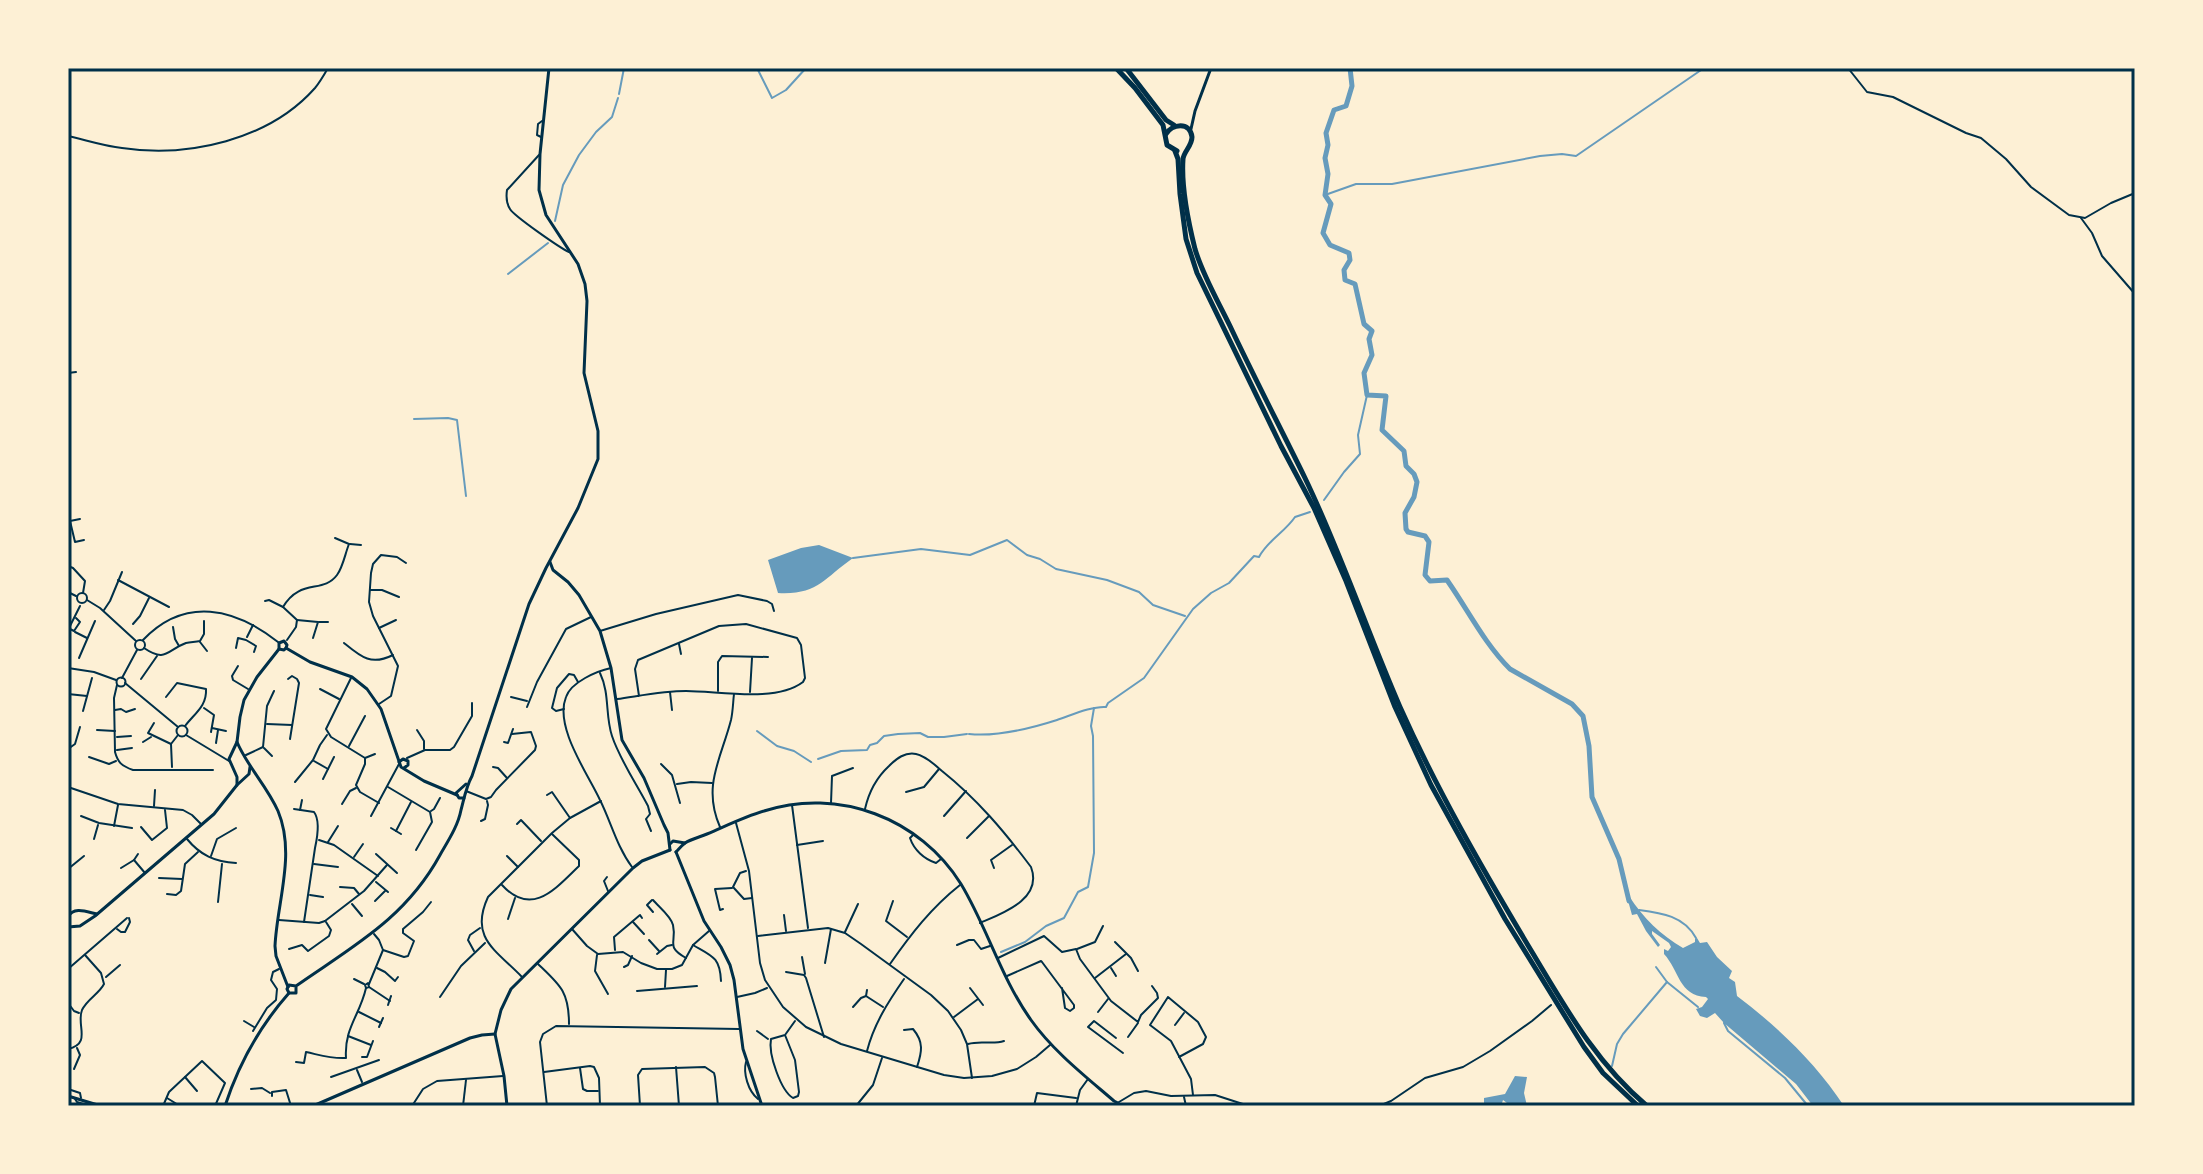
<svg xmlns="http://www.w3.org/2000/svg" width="2203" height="1174" font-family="Inter,sans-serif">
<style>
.water{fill:#669bbc}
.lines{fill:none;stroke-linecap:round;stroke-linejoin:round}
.stream{stroke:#669bbc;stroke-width:2}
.river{stroke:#669bbc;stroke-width:5}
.minor{stroke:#003049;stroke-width:2}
.tertiary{stroke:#003049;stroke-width:3}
.secondary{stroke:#003049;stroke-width:3}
.trunk{stroke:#003049;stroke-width:5}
.neatline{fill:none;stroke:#003049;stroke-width:3}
</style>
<rect width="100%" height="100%" fill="#fdf0d5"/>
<!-- water -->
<g class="water">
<path d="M 819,545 L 853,558 C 823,579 818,595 778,593 L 768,560 L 801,548 Z"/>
<path d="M 1629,896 C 1643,918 1661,935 1683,948 L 1695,942 L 1695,939 L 1697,938 L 1700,943 L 1707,942 L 1717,957 L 1732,971 L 1729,978 L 1735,982 L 1737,996 C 1778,1027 1816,1063 1844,1106 L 1813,1106 L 1796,1084 L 1724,1023 L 1715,1013 L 1707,1018 L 1700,1016 L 1696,1009 L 1702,1007 L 1708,999 L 1706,997 C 1679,996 1679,970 1664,954 L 1664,949 L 1668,951 L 1671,947 L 1669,943 L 1652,931 L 1652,934 L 1660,945 L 1658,947 L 1646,931 L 1637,914 L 1632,915 L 1627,897 Z"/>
<path d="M 1515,1076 L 1527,1077 L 1524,1093 L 1527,1106 L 1511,1106 L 1503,1100 L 1501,1106 L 1487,1106 L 1484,1103 L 1484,1098 L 1505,1094 Z"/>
</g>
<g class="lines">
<!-- stream -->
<g class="stream">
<path d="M 757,68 L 772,98 L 786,90 L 806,68"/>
<path d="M 619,94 L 624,68"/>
<path d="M 1325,195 L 1356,184 L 1392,184 L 1540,156 L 1562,154 L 1576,156 L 1704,68"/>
<path d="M 555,221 L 563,185 L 579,155 L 596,132 L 612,117 L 618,98"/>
<path d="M 508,274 L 548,243"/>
<path d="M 414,419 L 448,418 L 457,420 L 466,496"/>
<path d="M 1324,500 L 1344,472 L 1360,454 L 1358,435 L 1367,395"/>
<path d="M 853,558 L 921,549 L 970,555 L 1007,540 L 1027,555 L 1040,559 L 1056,569 L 1107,580 L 1139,592 L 1153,605 L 1185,616"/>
<path d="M 757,731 L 777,746 L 794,751 L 811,762"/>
<path d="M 969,734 C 998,737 1029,729 1057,720 C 1072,715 1092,706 1106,707 L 1108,703 L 1144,678 L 1193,609 L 1211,593 L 1229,583 L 1254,556 L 1259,557 C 1268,540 1285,532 1295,517 L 1310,512"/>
<path d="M 818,759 L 841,751 L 867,750 L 870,745 L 877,743 L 884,736 L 898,734 L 920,733 L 928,737 L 944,737 L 967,734"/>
<path d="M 1639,910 C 1662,913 1684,916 1696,938"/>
<path d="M 1001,952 L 1025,942 L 1046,926 L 1064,918 L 1078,892 L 1088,887 L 1094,853 L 1093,736 L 1091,726 L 1094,708"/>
<path d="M 1656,967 L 1667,982 L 1698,1007"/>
<path d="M 1724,1023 L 1728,1031 L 1785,1078 L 1808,1106"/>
<path d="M 1612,1066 L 1617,1044 L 1623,1034 L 1667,982"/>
</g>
<!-- river -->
<path class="river" d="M 1350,68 L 1352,86 L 1346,106 L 1334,110 L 1326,133 L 1328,145 L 1325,158 L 1328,174 L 1325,195 L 1331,204 L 1323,233 L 1330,245 L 1349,253 L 1350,260 L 1344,270 L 1345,280 L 1355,284 L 1364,324 L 1372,331 L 1369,339 L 1372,355 L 1364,373 L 1367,395 L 1386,396 L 1382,430 L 1404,451 L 1406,466 L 1414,474 L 1417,482 L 1414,497 L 1405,513 L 1406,529 L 1408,532 L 1425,536 L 1429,542 L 1425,575 L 1430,581 L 1447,580 L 1449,583 C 1469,612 1485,644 1510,669 L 1572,704 L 1583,716 L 1589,746 L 1592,797 L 1619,859 L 1629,901"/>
<!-- minor -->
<g class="minor">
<path d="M 1848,68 L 1867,92 L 1893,97 L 1966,133 L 1981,138 L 2006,159 L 2031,187 L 2069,215 L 2085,218 L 2111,203 L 2135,193"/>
<path d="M 68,136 C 86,140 104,146 122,148 C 188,158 269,140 315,88 C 320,82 324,75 328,68"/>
<path d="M 541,137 L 537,135 L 538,124 L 542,121"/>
<path d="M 539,155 L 507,190 C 506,197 506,203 510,209 C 514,216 560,248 569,252"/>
<path d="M 2081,218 L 2092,233 L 2102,256 L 2135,294"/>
<path d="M 68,373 L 76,372"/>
<path d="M 80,519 L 70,521 L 75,542 L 84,540"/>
<path d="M 350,544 L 361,545"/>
<path d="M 68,566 L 73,568 L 85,581 L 83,593"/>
<path d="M 118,580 L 169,607"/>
<path d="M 370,590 L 382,590 L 399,597"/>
<path d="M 68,592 L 76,596"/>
<circle cx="82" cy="598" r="5"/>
<path d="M 87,600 L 100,608 L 136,641"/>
<path d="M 265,601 L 269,600 L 283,607 L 297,620 L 296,627 L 287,640"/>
<path d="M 283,607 C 300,578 323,594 337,575 C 343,567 345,554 349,544 L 335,538"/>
<path d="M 104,610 L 110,601 L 122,572"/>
<path d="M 297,620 L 318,622 L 313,638"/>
<path d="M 319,622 L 328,622"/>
<path d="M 133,624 L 140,616 L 149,598"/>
<path d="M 173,627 L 175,639 L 179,646"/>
<path d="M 379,628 L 396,620"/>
<path d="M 70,629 L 74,631 L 80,622 L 76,618"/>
<path d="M 68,630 L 80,606"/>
<path d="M 600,631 L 656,614 L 738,595 L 767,601 L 772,604 L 774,611"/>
<path d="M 75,632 L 87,638"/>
<path d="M 247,637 L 253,625"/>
<circle cx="140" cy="645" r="5"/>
<path d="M 143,640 C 185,596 235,608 278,642"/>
<path d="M 200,642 L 207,651"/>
<path d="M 344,643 C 361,657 371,666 393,655"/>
<path d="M 679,644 L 681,654"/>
<path d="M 144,648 C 166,663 167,650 186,643 C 191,642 195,642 200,641 L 204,634 L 204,621"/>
<path d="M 236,648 L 238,638 L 246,640 L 256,646 L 254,652"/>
<path d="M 79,658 L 95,621"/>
<path d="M 238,666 L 232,676 L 233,680 L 248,689"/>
<path d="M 68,668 L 94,672 L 116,680"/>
<path d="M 611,668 C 597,671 571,682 566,697 C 554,727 588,774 600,800 C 611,822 617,847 632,867"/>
<path d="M 600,673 C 610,694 605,715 612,736 C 620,760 636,783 648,806 L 650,814 L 646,819 L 651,831"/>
<circle cx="121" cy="682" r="4.5"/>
<path d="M 122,678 L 137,650"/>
<path d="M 351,678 L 326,729 L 331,737 L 365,758"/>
<path d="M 141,679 L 157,656"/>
<path d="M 288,679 L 292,676 L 297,679 L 299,683 L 290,739"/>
<path d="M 125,683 L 178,727"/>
<path d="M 117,685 L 114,698 L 115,752 C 118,763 122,766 133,770 L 213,770"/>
<path d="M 320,689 L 339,699"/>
<path d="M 718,691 L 718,662 L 722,656 L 768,657"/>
<path d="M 670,692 L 672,710"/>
<path d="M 750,692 L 752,658"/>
<path d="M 68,694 L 87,696"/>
<path d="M 166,697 L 177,683 L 206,689 C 207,706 195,713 185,726"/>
<path d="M 511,697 L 527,701"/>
<path d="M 617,699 C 639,696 663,691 686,691 C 719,691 775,703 803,682 L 805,678 L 801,645 L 797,638 L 746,624 L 719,626 L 638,660 L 635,669 L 639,696"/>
<path d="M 379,704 L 391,696 L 398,666 L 373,616 L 369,602 L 371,573 L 373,564 L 381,555 L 397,557 L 406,563"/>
<path d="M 527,707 L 537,682 L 566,629 L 591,617"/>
<path d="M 204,708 L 214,715 L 211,732"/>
<path d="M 564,709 L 556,711 L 552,708 L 557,688 L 569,674 L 574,675 L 578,682"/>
<path d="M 115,710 L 121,709 L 126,712 L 135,709"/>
<path d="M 83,711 L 92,678"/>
<path d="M 154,723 L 148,733 L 171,744"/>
<path d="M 267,724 L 292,725"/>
<circle cx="182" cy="731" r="5.5"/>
<path d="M 212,728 L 226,731"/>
<path d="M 97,730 L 115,731"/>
<path d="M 417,730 L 424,741 L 424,749"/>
<path d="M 186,735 L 229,761"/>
<path d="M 117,737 L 131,736"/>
<path d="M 143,742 L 151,737"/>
<path d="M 504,742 L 508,743 L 513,729"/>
<path d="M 216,743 L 218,730"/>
<path d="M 349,746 L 365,716"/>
<path d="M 264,748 L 272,756"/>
<path d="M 68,749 L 75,744 L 80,727"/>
<path d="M 117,750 L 132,748"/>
<path d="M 375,754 L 365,758 L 365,764 L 356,785 L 360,792 L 379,803"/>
<path d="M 246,755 L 263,747 L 267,706 L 274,691"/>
<path d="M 89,757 L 109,764 L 116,761"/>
<path d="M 407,758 L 425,750 L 450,750 L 454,747 L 472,716 L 472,703"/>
<path d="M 314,761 L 328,769"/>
<path d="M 661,764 L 672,775 L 680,803"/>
<path d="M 172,767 L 171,744 L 178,735"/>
<path d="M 493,767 L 498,768 L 507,778"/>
<path d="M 323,779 L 334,757"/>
<path d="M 295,782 L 313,760 L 320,745 L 327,735"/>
<path d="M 677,784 L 691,782 L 712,783"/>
<path d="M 68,787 L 118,804 L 183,810 L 192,815 L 201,824"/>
<path d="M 388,787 L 430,812 L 432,822 L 416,850"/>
<path d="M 466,791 L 486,799 L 491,797 L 496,790 L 535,750 L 536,746 L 531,732 L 512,734"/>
<path d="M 906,792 L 924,787 L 939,769"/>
<path d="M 547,795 L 552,792 L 570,818"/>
<path d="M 831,803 L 832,776 L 853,768"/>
<path d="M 342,804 L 350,791 L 356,788"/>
<path d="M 792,805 L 808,928"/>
<path d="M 154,806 L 155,790"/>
<path d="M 294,809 L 314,812 C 320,820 317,839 315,848 L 304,922"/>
<path d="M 865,809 C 869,791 876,778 889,766 C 897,758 905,752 916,754 C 926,756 935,765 942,771 C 977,799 1004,831 1031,867 C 1043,899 1003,913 980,923"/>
<path d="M 300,810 L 302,800"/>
<path d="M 431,811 L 434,809 L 440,798"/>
<path d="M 81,816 L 99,823 L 132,828"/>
<path d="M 371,816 L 399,764"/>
<path d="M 944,816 L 966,791"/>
<path d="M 481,821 L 485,819 L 488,805 L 487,801"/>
<path d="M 736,823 L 749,871 L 760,963 L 765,980 L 783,1007 L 806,1027 L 841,1044 L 944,1075 L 964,1078 L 992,1076 L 1017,1069 L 1036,1057 L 1050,1045"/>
<path d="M 517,824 L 521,820 L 541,841"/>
<path d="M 114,826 L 118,805"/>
<path d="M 141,827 L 152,840 L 167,828 L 165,810"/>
<path d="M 720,827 C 702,786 721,759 731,720 C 733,711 733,702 734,694"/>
<path d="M 391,828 L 401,834"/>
<path d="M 396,831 L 411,802"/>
<path d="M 913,835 L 910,838 C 914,850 924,859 936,863 L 941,859"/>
<path d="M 967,838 L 989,816"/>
<path d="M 94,839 L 98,825"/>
<path d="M 187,839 C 200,855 215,862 236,863"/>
<path d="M 319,840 L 334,845 L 378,876"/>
<path d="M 328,842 L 338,826"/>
<path d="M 797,845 L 823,841"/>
<path d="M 376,854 L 397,873"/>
<path d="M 211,856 L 217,839 L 236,828"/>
<path d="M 507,856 L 518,867"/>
<path d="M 354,857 L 363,844"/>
<path d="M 134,860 L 145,873"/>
<path d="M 314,864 L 338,867"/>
<path d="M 121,868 L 134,860 L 138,854"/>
<path d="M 994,868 L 991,860 L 1012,845"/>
<path d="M 68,869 L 84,856"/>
<path d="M 746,871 L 740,873 L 733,887 L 744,899 L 752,898"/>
<path d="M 607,877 L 604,881 L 608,891"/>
<path d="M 159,878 L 182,879"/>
<path d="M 376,882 L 388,892"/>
<path d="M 502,885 C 532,918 556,888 579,866 L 579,860 L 552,834"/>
<path d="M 340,887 L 354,888 L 359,894"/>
<path d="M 167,894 L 176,895 L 181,891 L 185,864 L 198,852"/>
<path d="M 310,895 L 323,897"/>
<path d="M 652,900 L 647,905 L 653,912"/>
<path d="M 653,900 C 658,906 671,916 673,925 C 677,943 665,946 686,958"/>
<path d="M 375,901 L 385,891"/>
<path d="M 893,901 L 886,921 L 907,937"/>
<path d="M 218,902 L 222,864"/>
<path d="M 352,904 L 362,916"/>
<path d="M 723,909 L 720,910 L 715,889 L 732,888"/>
<path d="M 784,915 L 786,931"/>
<path d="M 508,919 L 515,898"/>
<path d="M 279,920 L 319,923 L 325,921 L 364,891 L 387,865"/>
<path d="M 633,922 L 644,934"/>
<path d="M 117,929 L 121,932 L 125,932 L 130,922 L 129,918"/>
<path d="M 572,929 L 587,946 L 598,954 L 623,952 L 641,963 L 657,969 L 672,969 L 682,965 L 693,945 L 709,931"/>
<path d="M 845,932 L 858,904"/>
<path d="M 758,936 L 828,928 L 845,933 L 861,944 L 931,995 L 948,1011 L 961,1030 L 967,1044 L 972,1078"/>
<path d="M 649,940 L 659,951"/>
<path d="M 1115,942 L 1131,958 L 1138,971"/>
<path d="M 693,945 C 712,956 720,957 721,981"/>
<path d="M 957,945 L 969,940 L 974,940 L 981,949 L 990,946"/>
<path d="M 289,949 L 302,945 L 308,951 L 329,936 L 331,930 L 326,922"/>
<path d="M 1077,949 L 1095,942 L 1103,926"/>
<path d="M 383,950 L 404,957 L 408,956 L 414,941 L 403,933 L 403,929 L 423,912 L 431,902"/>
<path d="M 615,950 L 614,937 L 640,915 L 642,918"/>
<path d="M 474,951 L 468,940 L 470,935 L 480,928"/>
<path d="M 657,954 L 667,946 L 672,945"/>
<path d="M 597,955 L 595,971 L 608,994"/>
<path d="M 802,957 L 805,974"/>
<path d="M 998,958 L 1044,936 L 1062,952 L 1076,949 L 1080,959 L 1111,1001 L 1138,1022 L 1141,1015 L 1158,998 L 1157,993 L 1152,986"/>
<path d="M 537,963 C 560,985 569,991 569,1024"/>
<path d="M 825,963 L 831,929"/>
<path d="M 890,964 C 911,934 931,908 960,885"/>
<path d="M 624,967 L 628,965 L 632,956"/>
<path d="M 377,968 L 385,972 L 395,981 L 398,977"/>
<path d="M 1111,968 L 1116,976"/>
<path d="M 68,969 L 127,918"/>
<path d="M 786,972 L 804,975 L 806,978 L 824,1037"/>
<path d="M 1007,976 L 1041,961 L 1042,962 L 1074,1005 L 1074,1008 L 1070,1011 L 1065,1008 L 1062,988"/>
<path d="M 106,977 L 120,965"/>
<path d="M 522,977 C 496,950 469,938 488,897 L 552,833 L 570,818 L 601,801"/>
<path d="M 1095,978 L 1126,954"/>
<path d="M 354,979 L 364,984"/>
<path d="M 368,983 L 369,987 L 366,988 L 365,985 Z"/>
<path d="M 369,984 L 383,950 L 379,940 L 374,934"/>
<path d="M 369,987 L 390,1001"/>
<path d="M 665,987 L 666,970"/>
<path d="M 970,988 L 983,1005"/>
<path d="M 637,991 L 697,986"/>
<path d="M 866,996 L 883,1007"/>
<path d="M 440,997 L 461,966 L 485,943"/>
<path d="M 737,997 L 755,993 L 767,988"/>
<path d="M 68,1003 L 74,1011 L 79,1013"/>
<path d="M 388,1005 L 391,996"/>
<path d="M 853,1007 L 861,998 L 866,996 L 867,990"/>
<path d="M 359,1012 L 381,1023"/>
<path d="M 1098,1012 L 1108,999"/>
<path d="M 954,1017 L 978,999"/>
<path d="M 244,1021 L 254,1027"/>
<path d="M 1175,1025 L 1184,1013"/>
<path d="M 379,1027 L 383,1018"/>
<path d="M 904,1030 L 913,1029 C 924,1042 922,1052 917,1067"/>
<path d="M 253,1031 L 267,1008 L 276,1000 L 277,989 L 271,980 L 273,972 L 279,969"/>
<path d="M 757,1031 L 768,1039"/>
<path d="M 785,1035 L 795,1060 L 799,1092 L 798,1096 L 793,1098 C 781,1091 768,1054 771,1039 L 785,1035 L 795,1021"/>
<path d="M 348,1036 L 371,1045"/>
<path d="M 1128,1037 L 1138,1023"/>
<path d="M 1116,1038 L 1094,1021 L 1088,1027 L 1123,1053"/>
<path d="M 968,1044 C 981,1040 992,1045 1004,1041"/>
<path d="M 68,1049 C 92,1044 76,1025 82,1010 C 87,999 99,994 104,984 L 101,973 L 85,955"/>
<path d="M 867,1051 C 874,1024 888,1002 904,979"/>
<path d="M 362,1057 L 367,1057 L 373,1041"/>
<path d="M 1179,1057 L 1203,1044 L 1206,1037 L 1198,1022 L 1168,997 L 1150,1025 L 1171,1041 L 1191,1079 L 1193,1095"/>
<path d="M 296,1062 L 304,1063 L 306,1052 C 320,1055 331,1059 346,1058 C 344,1028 360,1015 366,988"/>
<path d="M 746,1062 C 743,1073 748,1091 758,1099"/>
<path d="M 676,1067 L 679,1106"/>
<path d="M 580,1068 L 583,1089 L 587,1091 L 598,1091"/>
<path d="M 74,1069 L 80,1055 L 77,1048"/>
<path d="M 357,1070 L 362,1082"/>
<path d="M 544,1072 L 590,1066 L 594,1067 L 599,1078 L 600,1106"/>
<path d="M 185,1077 L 197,1091"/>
<path d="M 331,1077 L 379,1060"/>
<path d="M 68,1089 L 80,1093 L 81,1098"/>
<path d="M 251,1089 L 262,1088 L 270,1093"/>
<path d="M 272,1096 L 272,1092 L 286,1090 L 291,1106"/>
<path d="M 1184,1097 L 1186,1106"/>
<path d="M 167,1098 L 180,1106"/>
<path d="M 75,1099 L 77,1102 L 90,1106"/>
<path d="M 1119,1102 L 1134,1093 L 1146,1091 L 1171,1096 L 1215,1095 L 1249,1106"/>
<path d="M 267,1104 L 269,1106"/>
<path d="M 163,1106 L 169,1092 L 202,1061 L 225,1083 L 215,1106"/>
<path d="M 412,1106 L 423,1089 L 437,1081 L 503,1076"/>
<path d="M 463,1106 L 466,1080"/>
<path d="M 547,1106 L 540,1042 L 543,1034 L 556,1026 L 739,1029"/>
<path d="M 640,1106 L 638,1075 L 642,1069 L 705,1067 L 714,1073 L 715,1077 L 718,1106"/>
<path d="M 856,1106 L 873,1085 L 882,1058"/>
<path d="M 1034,1106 L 1037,1093 L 1076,1098"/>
<path d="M 1076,1106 L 1080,1090 L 1088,1079"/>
<path d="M 1379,1106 L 1391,1101 L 1425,1078 L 1463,1067 L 1490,1051 L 1532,1021 L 1551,1005"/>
</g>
<!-- tertiary -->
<g class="tertiary">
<path d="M 550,562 L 553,570 L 568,582 L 579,595 L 600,631 L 611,668 L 622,740 L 644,778 L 664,825 L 668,833 L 670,850"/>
<path d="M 279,649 L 279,643 L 284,641 L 287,645 L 286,648 L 310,662 L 352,677 L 367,689 L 381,709 L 401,767 L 424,781 L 457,795"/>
<path d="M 237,742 C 247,766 267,786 278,811 C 296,854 277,902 275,946 L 276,956 L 288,987"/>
<path d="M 399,762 L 403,759 L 408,761 L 408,765 L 404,768"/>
<path d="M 237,785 L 237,777 L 229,759 L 237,742 L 240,717 L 244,700 L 257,677 L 279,649 L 284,650 L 286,648"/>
<path d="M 670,844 L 673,841 L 685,843"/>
<path d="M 676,852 C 679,849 681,846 685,843 C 691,839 700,837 707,834 C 726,826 744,817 764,811 C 838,787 920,818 961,884 C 987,927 1001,978 1031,1020 C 1053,1051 1085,1076 1114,1101 L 1118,1103 L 1118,1106"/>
<path d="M 676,852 L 704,921 L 721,947 L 730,965 L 734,980 L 743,1049 L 762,1106"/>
<path d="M 68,917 C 74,906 87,912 97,914"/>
<path d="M 68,927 L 80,926 L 95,916 L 214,814 L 237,785 L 249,774 L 250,767"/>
<path d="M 68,1096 L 101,1106"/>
<path d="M 313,1106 L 470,1038 L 482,1035 L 495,1034"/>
<path d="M 507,1106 L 504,1076 L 495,1034 L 501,1010 L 511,989 L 633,868 L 642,861 L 670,850"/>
</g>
<!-- secondary -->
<g class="secondary">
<path d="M 1191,129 L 1195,111 L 1211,68"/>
<path d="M 464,798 L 459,798 L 456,793 L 466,784"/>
<path d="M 296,986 L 296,993 L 289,993 L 287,989 L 289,985 L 296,986 C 353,946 405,919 440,855 C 448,841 458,826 461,810 C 464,799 466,787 472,776 L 529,604 L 546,568 L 578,508 L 598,459 L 598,431 L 584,373 L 587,301 L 585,284 L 578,264 L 546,215 L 539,190 L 540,154 L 549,68"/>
<path d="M 225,1106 C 239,1063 259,1027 289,993"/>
</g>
<!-- trunk -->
<g class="trunk">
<path d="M 1116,68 L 1135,88 L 1163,125 L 1167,145 L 1177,151"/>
<path d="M 1126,68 L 1166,120 L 1174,125"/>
<path d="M 1166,134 C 1172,124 1190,121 1192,137 C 1192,146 1184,151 1183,159 C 1181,188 1188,221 1195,249 C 1203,276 1218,301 1230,326 C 1254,377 1280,427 1305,478 C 1341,553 1367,631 1400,707 C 1437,790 1482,868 1529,947 C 1564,1005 1594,1061 1647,1106"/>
<path d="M 1175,151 L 1178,159 L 1180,194 L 1186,239 L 1197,273 L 1281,446 L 1314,508 L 1346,581 L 1395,707 L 1431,785 L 1505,919 L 1584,1047 L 1603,1073 L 1638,1106"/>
</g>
</g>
<!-- border -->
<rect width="2203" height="1174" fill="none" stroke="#fdf0d5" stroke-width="140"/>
<rect x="70" y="70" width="2063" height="1034" class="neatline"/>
</svg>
